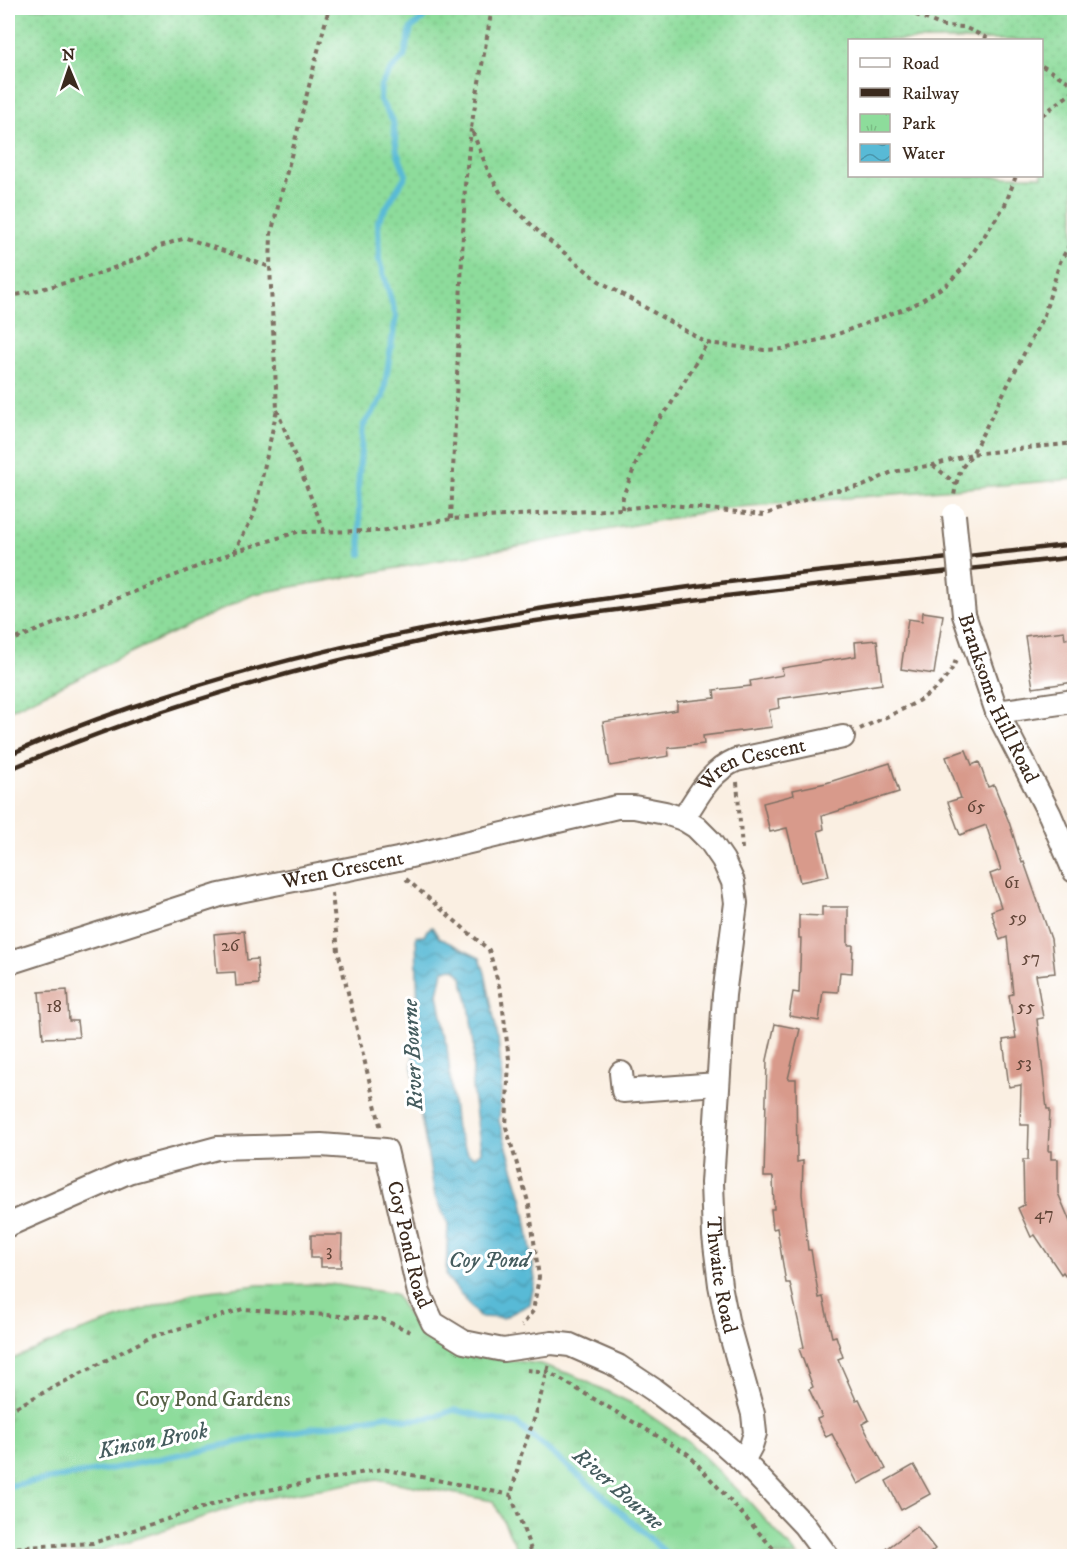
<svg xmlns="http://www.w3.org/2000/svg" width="1082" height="1564" font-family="'IM FELL DW Pica',serif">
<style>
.grass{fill:url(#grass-dots);stroke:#64835c;stroke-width:1.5;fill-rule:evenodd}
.park{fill:url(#park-tufts);stroke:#64835c;stroke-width:1.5}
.water{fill:url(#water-waves);stroke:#4a727a;stroke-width:1.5;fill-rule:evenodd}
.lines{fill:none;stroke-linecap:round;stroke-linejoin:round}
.stream{stroke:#58bad6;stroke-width:6}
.building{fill:#d89a8b}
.minor-casing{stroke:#7e6f63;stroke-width:26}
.path{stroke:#7e6f63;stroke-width:4;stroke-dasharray:4.5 4.5;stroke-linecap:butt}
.minor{stroke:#fff;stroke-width:22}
.rail{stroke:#3b2a1e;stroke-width:4.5}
.minor-bridge-casing{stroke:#7e6f63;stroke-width:26;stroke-linecap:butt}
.minor-bridge{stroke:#fff;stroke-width:22}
.labels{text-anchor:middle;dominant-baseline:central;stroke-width:6;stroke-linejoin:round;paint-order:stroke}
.number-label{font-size:18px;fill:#624639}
.street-label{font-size:21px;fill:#3b2a1e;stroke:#fff}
.park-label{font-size:21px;fill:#545f44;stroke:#fff}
.water-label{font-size:22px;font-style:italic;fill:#455c5e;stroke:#fff}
</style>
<defs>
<pattern id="grass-dots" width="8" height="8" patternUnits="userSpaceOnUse" patternTransform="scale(1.5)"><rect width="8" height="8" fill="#8ddc9b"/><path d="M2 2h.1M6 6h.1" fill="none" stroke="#7bbd85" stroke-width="1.8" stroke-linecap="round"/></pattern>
<pattern id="park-tufts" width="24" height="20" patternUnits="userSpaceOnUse" patternTransform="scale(1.5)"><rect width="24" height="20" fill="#8ddc9b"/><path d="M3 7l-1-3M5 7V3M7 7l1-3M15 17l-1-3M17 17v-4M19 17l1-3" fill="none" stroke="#7bbd85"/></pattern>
<pattern id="water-waves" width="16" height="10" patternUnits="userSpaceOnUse" patternTransform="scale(1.5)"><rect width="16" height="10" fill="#58bad6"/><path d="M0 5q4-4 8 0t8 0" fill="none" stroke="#4a97ad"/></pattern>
</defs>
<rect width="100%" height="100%" fill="#fff"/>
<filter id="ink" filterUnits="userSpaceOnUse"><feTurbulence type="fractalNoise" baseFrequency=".0167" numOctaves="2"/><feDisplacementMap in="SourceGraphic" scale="12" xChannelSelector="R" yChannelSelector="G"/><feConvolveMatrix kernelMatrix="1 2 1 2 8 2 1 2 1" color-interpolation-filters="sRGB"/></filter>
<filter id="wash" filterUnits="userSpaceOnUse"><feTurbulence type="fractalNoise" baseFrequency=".008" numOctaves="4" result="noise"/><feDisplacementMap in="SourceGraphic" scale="24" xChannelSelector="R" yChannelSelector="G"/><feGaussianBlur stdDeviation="1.35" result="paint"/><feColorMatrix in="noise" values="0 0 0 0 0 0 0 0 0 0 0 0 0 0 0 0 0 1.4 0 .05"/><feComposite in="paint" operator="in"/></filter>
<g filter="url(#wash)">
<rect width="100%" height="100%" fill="#faefe2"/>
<!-- grass -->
<path class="grass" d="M 8,8 L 1074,8 L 1074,479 L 727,508 L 254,594 L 8,711 ZM 850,40 L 1042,40 L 1042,176 L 850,176 Z"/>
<!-- park -->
<path class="park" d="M 330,1284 L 395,1294 L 409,1317 L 435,1339 L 475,1356 L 540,1364 L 573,1375 L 633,1404 L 690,1443 L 745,1497 L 798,1556 L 521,1556 L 493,1501 L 377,1479 L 255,1500 L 96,1552 L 8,1556 L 8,1361 L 67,1336 L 193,1293 L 258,1285 Z"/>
<!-- water -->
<path class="water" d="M 432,927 L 439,938 L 480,958 L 485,973 L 498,1038 L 502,1080 L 499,1121 L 523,1201 L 528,1230 L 535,1280 L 530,1304 L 503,1318 L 479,1317 L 446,1276 L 448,1224 L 435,1196 L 412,1066 L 418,1014 L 416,936 L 424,936 L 427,930 ZM 451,968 L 456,970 L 462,977 L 469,1005 L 474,1045 L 472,1087 L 481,1151 L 474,1157 L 468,1154 L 456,1129 L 446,1038 L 438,994 L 443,971 Z"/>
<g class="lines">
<!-- stream -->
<g class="stream">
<path d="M 361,554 L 358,487 L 363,426 L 383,397 L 396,316 L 379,260 L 378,221 L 406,175 L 397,152 L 393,121 L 380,100 L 381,85 L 390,71 L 404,57 L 411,28 L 423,19 L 424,8"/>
<path d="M 8,1486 L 121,1467 L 252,1439 L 388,1415 L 408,1420 L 430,1418 L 454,1410 L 517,1424 L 603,1496 L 669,1556"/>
</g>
</g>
<g id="blocks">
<!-- building -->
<g class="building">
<path d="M 923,612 L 943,615 L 934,674 L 901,669 L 908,619 L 922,621 Z"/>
<path d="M 1064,631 L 1065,639 L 1074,637 L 1074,682 L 1033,688 L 1025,636 Z"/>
<path d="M 877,640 L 882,684 L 778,699 L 779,708 L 769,710 L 772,727 L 703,736 L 704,744 L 668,748 L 669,756 L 610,766 L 603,722 L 677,710 L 677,702 L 715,698 L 714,690 L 751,686 L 750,681 L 783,675 L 782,668 L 856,656 L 855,642 Z"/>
<path d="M 966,750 L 972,765 L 979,762 L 988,787 L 994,785 L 1009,822 L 1022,863 L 1024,862 L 1051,939 L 1055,973 L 1036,975 L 1043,1018 L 1037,1019 L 1047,1109 L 1050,1109 L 1048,1151 L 1051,1151 L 1051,1159 L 1058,1159 L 1058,1193 L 1074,1231 L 1074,1287 L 1063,1272 L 1061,1274 L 1035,1235 L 1031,1237 L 1018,1208 L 1024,1205 L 1023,1160 L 1028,1160 L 1029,1125 L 1020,1125 L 1021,1085 L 1009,1087 L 1003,1040 L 1016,1038 L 1009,995 L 1013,994 L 1007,937 L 1000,940 L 991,911 L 1001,907 L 990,874 L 1001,870 L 986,825 L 960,835 L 948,802 L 961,798 L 946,757 Z"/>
<path d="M 890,763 L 899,792 L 822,816 L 824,829 L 818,831 L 829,876 L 800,882 L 787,828 L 770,832 L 763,803 L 794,795 L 793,790 L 826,783 Z"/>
<path d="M 822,907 L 848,907 L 848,945 L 853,945 L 852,973 L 840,972 L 838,992 L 823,991 L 819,1021 L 789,1016 L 793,992 L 799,993 L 801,938 L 799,938 L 799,915 L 822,916 Z"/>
<path d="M 244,931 L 247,960 L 257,959 L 259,984 L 236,986 L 235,972 L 217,973 L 214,934 Z"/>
<path d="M 67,990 L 69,1021 L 77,1021 L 79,1037 L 43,1038 L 39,992 Z"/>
<path d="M 775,1024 L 800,1029 L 788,1079 L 796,1079 L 797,1162 L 803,1161 L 802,1194 L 808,1250 L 811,1250 L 819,1298 L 823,1297 L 832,1337 L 836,1336 L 843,1357 L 838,1359 L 856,1400 L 859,1399 L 869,1420 L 862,1424 L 886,1469 L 858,1484 L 832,1434 L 826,1437 L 817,1419 L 822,1417 L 809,1389 L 813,1387 L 799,1349 L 804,1347 L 790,1283 L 786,1283 L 777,1228 L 773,1229 L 771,1209 L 774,1209 L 773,1177 L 764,1177 L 767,1060 Z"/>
<path d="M 311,1235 L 342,1235 L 341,1267 L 321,1267 L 321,1258 L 311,1258 Z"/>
<path d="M 914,1465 L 930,1494 L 901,1510 L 886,1481 Z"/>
<path d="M 917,1526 L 935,1549 L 925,1557 L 876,1557 Z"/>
</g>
</g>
</g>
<g filter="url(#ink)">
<use href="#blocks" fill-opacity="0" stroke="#7e6f63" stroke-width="1.5"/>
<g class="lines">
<defs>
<g id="minor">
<path id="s1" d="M 964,615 L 997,712 L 1050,815 L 1074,871"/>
<path d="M 997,712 L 1074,701"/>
<path id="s2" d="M 683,819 C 699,795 709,772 736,760 L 843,737"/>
<path id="s3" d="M 8,963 L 220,895 L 398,859 L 617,807 L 634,807 L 665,813 L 683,819 L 696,827 L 710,841 L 723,860 L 733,882 L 736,903 L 724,995 L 712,1183 L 714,1236 L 720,1285 L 728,1325 L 753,1414 L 755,1433 L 751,1446 L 743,1461"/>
<path d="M 621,1073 L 623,1091 L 717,1084"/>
<path id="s4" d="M 8,1225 L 128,1172 L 217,1148 L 321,1145 L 386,1150 L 419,1293 L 433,1323 L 464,1342 L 503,1350 L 552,1343 L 570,1345 L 618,1366 L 654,1390 L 715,1436 L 743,1461 L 804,1525 L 827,1556"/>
</g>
</defs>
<!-- minor casing -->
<use href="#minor" class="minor-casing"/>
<!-- path -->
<g class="path">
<path d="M 492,8 L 471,128 L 489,173 L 503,197 L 541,234 L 599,281 L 707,343 L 764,350 L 784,349 L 830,337 L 914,305 L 946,285 L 962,269 L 1005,205 L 1016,176"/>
<path d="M 899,8 L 943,26 L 964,27 L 991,40"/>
<path d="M 1042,66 L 1074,85"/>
<path d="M 1042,115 L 1074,91"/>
<path d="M 8,296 L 22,294 L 95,275 L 147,255 L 160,246 L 186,238 L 270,267"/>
<path d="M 277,410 L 324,531"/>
<path d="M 933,465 L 956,484 L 954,496"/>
<path d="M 956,484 L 961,469 L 972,454 L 1074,443"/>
<path d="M 622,509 L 623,496 L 639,456 L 655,423 L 668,409 L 707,343"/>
<path d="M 451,519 L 465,186 L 471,129"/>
<path d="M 234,552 L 254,515 L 277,409 L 270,267 L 271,234 L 329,8"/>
<path d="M 8,642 L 234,552 L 297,532 L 380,531 L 451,519 L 622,509 L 663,504 L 764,515 L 826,492 L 863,486 L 892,472 L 933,465 L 972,454 L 1044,315 L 1060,262 L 1074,237"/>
<path d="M 860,729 C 894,712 942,698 956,660"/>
<path d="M 737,782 L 742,849"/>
<path d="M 406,879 L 489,950 L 501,993 L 509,1059 L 506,1127 L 529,1205 L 539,1277 L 533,1311 L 522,1326"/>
<path d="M 332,893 L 338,951 L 381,1129"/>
<path d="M 527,1370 L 548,1372 L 688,1454 L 780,1556"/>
<path d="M 8,1411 L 151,1337 L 243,1309 L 382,1319 L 413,1333"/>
<path d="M 8,1548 L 93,1543 L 242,1495 L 382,1469 L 511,1495"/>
<path d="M 538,1556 L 531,1550 L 511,1495 L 521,1455 L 536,1414 L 549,1364"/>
</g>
<!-- minor -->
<use href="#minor" class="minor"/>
<!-- rail -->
<g class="rail">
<path d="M 8,755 C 221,662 453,618 682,588 C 812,570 944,560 1074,544"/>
<path d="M 8,770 C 142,712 283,671 427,640 C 489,627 553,618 616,610 C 769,589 922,575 1074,557"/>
</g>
<defs>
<path id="minor-bridge" d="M 954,515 L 964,615"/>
</defs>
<!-- minor-bridge casing -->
<use href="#minor-bridge" class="minor-bridge-casing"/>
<!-- minor-bridge -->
<use href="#minor-bridge" class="minor-bridge"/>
</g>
</g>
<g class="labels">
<!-- number labels -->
<g class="number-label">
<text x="976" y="807">65</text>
<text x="1012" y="883">61</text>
<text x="1018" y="918">59</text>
<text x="230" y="946">26</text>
<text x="1031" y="958">57</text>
<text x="54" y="1007">18</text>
<text x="1026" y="1007">55</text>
<text x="1024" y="1063">53</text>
<text x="1044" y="1214">47</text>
<text x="329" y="1251">3</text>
</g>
<!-- street labels -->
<g class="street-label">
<text stroke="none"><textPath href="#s1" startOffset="90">Branksome Hill Road</textPath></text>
<text stroke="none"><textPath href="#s2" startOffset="94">Wren Cescent</textPath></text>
<text stroke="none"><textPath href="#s3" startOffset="348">Wren Crescent</textPath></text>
<text stroke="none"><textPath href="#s4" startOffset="490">Coy Pond Road</textPath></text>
<text stroke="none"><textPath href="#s3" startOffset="1174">Thwaite Road</textPath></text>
</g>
<!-- park labels -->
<g class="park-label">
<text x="213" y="1400">Coy Pond Gardens</text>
</g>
<!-- water labels -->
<g class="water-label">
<text transform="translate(413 1055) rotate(-93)">River Bourne</text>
<text x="489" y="1260">Coy Pond</text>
<text transform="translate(153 1441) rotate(-11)">Kinson Brook</text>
<text transform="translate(618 1489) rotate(41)">River Bourne</text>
</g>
</g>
<!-- margin -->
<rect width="1082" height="1564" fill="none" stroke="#fff" stroke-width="30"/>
<!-- legend -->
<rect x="848" y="39" width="195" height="138" fill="#ffffff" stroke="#b1aaa5" stroke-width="1.5"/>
<rect x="860" y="58" width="30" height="9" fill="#ffffff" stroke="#b1aaa5" stroke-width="1.5"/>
<text x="902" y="69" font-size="18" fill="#3b2a1e">Road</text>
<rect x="860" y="88" width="30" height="9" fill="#3b2a1e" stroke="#b1aaa5" stroke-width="1.5"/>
<text x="902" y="99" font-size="18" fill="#3b2a1e">Railway</text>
<rect x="860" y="114" width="30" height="18" fill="url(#park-tufts)" stroke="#b1aaa5" stroke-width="1.5"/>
<text x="902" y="129" font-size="18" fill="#3b2a1e">Park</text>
<rect x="860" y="144" width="30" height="18" fill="url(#water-waves)" stroke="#b1aaa5" stroke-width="1.5"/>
<text x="902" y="159" font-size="18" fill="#3b2a1e">Water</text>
<!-- north arrow -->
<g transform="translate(69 69) rotate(358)" stroke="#ffffff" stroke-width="4.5" paint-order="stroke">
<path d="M0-4.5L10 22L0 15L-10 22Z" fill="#3b2a1e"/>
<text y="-9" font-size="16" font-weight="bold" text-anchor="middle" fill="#3b2a1e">N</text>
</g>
</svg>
